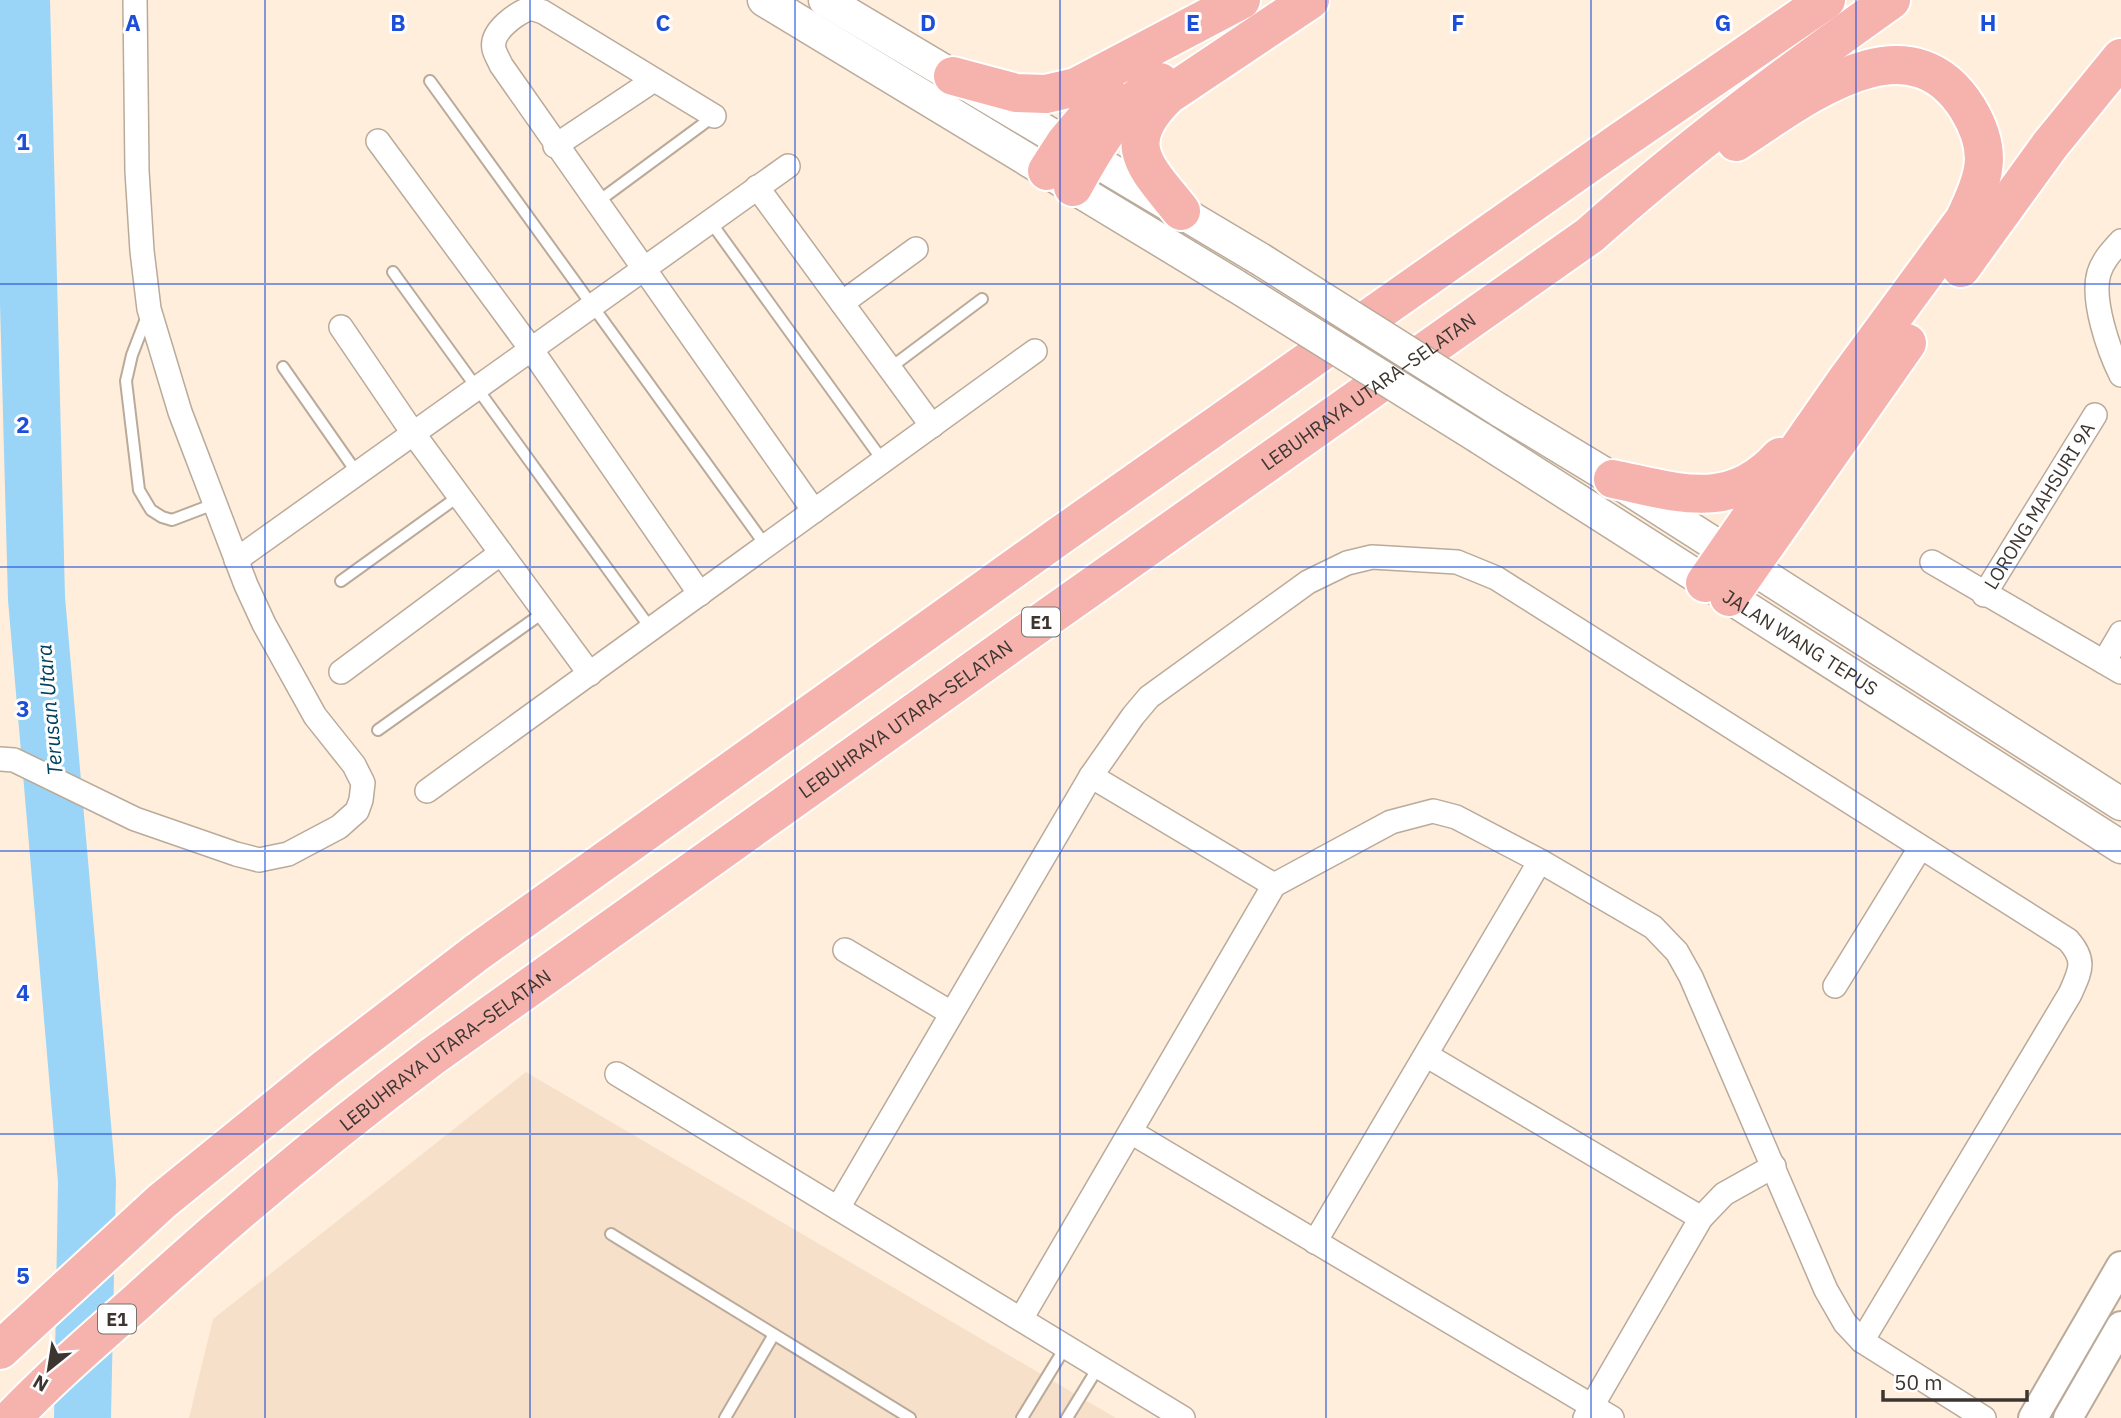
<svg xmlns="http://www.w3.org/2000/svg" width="2121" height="1418" font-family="'IBM Plex Sans',sans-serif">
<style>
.built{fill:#f7e0c9}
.water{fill:#9ad5f8}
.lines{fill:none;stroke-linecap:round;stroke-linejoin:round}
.service-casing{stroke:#baaa9a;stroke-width:14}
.minor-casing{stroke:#baaa9a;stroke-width:26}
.tertiary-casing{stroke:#baaa9a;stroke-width:32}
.secondary-casing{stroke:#baaa9a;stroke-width:35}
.motorway-casing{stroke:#fff;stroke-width:42}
.service{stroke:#fff;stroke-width:10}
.minor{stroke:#fff;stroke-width:23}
.tertiary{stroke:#fff;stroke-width:28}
.secondary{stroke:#fff;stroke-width:32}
.motorway{stroke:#f6b2ac;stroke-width:38}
.secondary-bridge-casing{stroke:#baaa9a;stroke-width:35;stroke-linecap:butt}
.secondary-bridge{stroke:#fff;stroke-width:32}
.grid{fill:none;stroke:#1d4ed8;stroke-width:2;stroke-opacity:0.55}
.labels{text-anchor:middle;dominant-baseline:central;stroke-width:6;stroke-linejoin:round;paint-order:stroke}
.shield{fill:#fefefe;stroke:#77726e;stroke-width:2}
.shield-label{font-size:18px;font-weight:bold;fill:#3d3630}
.street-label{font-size:19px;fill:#3d3630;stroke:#fefefe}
.water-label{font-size:21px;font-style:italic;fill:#00415d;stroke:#fefefe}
.grid-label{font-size:23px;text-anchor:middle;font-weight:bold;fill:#1d4ed8;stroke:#fefefe;stroke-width:6;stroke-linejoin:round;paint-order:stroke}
</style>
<rect width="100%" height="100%" fill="#ffeedc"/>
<!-- built -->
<path class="built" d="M 526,1072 L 1116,1418 L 189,1418 L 213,1319 Z"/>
<!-- water -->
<path class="water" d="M 0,0 L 50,0 L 65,597 L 116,1181 L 111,1418 L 54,1418 L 58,1182 L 8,600 L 0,303 Z"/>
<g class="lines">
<defs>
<g id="service">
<path d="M 430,81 L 766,546"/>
<path d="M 596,203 L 714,116"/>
<path d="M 710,221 L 883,461"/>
<path d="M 393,272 L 651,629"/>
<path d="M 147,316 L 132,355 L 126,381 L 139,490 L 151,510 L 162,517 L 172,520 L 214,504"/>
<path d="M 283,367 L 357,473"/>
<path d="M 890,368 L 982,299"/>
<path d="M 341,581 L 459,496"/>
<path d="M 378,730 L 544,612"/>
<path d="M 611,1234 L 910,1418"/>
<path d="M 725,1418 L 773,1336"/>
<path d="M 1022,1418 L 1066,1346"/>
<path d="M 1067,1418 L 1099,1366"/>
</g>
<g id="minor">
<path d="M 714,116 L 543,12 L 531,8 C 517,13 490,31 494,49 C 495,54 499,60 501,65 L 814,511"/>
<path d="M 378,141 L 531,349 L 700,594"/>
<path d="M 555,146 L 654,80"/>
<path d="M 757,187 L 932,426"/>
<path d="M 2121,241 C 2112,251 2103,260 2099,273 C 2091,300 2109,351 2121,375"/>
<path d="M 842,303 L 916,249"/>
<path d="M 341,327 L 413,433 L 590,674"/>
<path d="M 236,560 L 788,166"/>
<path d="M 1932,562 L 2121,672"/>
<path id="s1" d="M 1984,595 L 2095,415"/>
<path d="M 2104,662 L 2121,633"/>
<path d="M 341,672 L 501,553"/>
<path d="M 0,759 L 14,760 L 135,819 L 236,854 L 259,860 L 288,854 L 339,827 L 357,811 L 361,800 L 363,783 L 354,765 L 315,716 L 264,624 L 246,585 L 180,412 L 149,309 L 142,251 L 137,171 L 135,0"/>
<path d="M 1091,776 L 1274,885"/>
<path d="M 427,791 L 1035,351"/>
<path d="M 845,950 L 951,1013"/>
<path d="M 1835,986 L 1920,848"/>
<path d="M 1426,1055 L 1701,1218"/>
<path d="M 617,1074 L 1183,1418"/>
<path d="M 1131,1132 L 1612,1418"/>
<path d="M 838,1208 L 1091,776 L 1133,716 L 1149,697 L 1308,582 L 1347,563 L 1372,557 L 1457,562 L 1496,578 L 2068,940 C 2087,961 2080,971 2070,994 L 1862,1341"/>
<path d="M 1315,1242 L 1540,861"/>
<path d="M 1021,1319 L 1274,885 L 1391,822 L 1433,811 L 1456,817 L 1540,861 L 1653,927 L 1677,952 L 1691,977 L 1826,1290 L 1845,1323 L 1862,1341 L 1984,1418"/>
<path d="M 1585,1418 L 1701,1218 L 1724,1194 L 1774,1166"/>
</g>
<g id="tertiary">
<path d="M 2033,1418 L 2121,1266"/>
<path d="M 2068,1418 L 2121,1326"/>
</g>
<g id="secondary">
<path d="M 764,0 L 1236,286"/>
<path d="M 825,0 L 1260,259"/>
<path d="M 1499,410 L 1613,479 L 2121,804"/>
<path id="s2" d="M 1480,438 L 2121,847"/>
</g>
<g id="motorway">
<path d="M 953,76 L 1016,93 L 1046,94 L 1076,87 L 1241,0"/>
<path d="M 1047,171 L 1065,143 L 1107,93"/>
<path d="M 1073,187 C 1096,145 1118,106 1160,82"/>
<path d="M 1181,211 C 1146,167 1117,144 1168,95 L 1310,0"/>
<path d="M 1961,268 L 2050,145 L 2121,58"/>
<path d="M 1613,479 C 1677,492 1730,513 1780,457"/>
<path d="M 1705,583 L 1845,382 L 1964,220 C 1985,177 1994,152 1968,109 C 1908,12 1801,100 1736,142"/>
<path d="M 1729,597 L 1907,343"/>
<path d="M 0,1350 L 162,1201 L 326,1068 L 476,953 L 1058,537 L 1618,143 L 1826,0"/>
<path id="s3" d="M 12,1418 C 51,1377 94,1340 137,1302 C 232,1215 330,1133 433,1056 L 1023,635 L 1590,235 C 1685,150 1787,74 1891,0"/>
</g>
</defs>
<!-- service casing -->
<use href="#service" class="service-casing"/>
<!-- minor casing -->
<use href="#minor" class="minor-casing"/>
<!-- tertiary casing -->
<use href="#tertiary" class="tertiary-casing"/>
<!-- secondary casing -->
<use href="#secondary" class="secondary-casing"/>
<!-- motorway casing -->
<use href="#motorway" class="motorway-casing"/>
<!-- service -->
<use href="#service" class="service"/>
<!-- minor -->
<use href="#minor" class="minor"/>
<!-- tertiary -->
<use href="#tertiary" class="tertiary"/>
<!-- secondary -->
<use href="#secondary" class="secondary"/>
<!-- motorway -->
<use href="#motorway" class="motorway"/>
<defs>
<g id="secondary-bridge">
<path d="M 1260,259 L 1499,410"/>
<path d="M 1236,286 L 1480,438"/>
</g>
</defs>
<!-- secondary-bridge casing -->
<use href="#secondary-bridge" class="secondary-bridge-casing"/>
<!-- secondary-bridge -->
<use href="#secondary-bridge" class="secondary-bridge"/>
</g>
<!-- grid -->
<path class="grid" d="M 265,0 L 265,1418M 530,0 L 530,1418M 795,0 L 795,1418M 1060,0 L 1060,1418M 1326,0 L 1326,1418M 1591,0 L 1591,1418M 1856,0 L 1856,1418M 0,284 L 2121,284M 0,567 L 2121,567M 0,851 L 2121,851M 0,1134 L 2121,1134"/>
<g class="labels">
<!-- shield labels -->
<g class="shield">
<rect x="1022" y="607.5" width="38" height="29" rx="5"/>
<rect x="98" y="1304.5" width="38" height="29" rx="5"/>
</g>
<g class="shield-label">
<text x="1041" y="622">E1</text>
<text x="117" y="1319">E1</text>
</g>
<!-- street labels -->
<g class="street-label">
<text stroke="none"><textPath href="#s3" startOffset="1703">LEBUHRAYA UTARA–SELATAN</textPath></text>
<text stroke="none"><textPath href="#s1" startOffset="105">LORONG MAHSURI 9A</textPath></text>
<text stroke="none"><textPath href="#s2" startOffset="380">JALAN WANG TEPUS</textPath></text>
<text stroke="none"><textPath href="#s3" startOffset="1136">LEBUHRAYA UTARA–SELATAN</textPath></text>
<text stroke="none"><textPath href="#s3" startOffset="569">LEBUHRAYA UTARA–SELATAN</textPath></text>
</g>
<!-- water labels -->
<g class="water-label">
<text transform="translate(49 710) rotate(-95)">Terusan Utara</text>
</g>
</g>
<g class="grid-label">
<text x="133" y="31">A</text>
<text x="398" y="31">B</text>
<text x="663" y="31">C</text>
<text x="928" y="31">D</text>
<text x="1193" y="31">E</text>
<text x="1458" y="31">F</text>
<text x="1723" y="31">G</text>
<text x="1988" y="31">H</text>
<text x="23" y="150">1</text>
<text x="23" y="433">2</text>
<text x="23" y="717">3</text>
<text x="23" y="1001">4</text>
<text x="23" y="1284">5</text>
</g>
<!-- north arrow -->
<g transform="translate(49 1369) rotate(210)" stroke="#fefefe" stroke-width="5" paint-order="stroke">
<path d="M0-5L12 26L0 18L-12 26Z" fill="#3d3630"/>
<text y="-10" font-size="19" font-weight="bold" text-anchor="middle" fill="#3d3630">N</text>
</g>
<!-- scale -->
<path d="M1883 1390v10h144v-10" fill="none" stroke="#3d3630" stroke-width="3.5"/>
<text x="1894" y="1390" font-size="21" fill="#3d3630" stroke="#fefefe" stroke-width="5" paint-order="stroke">50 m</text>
</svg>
